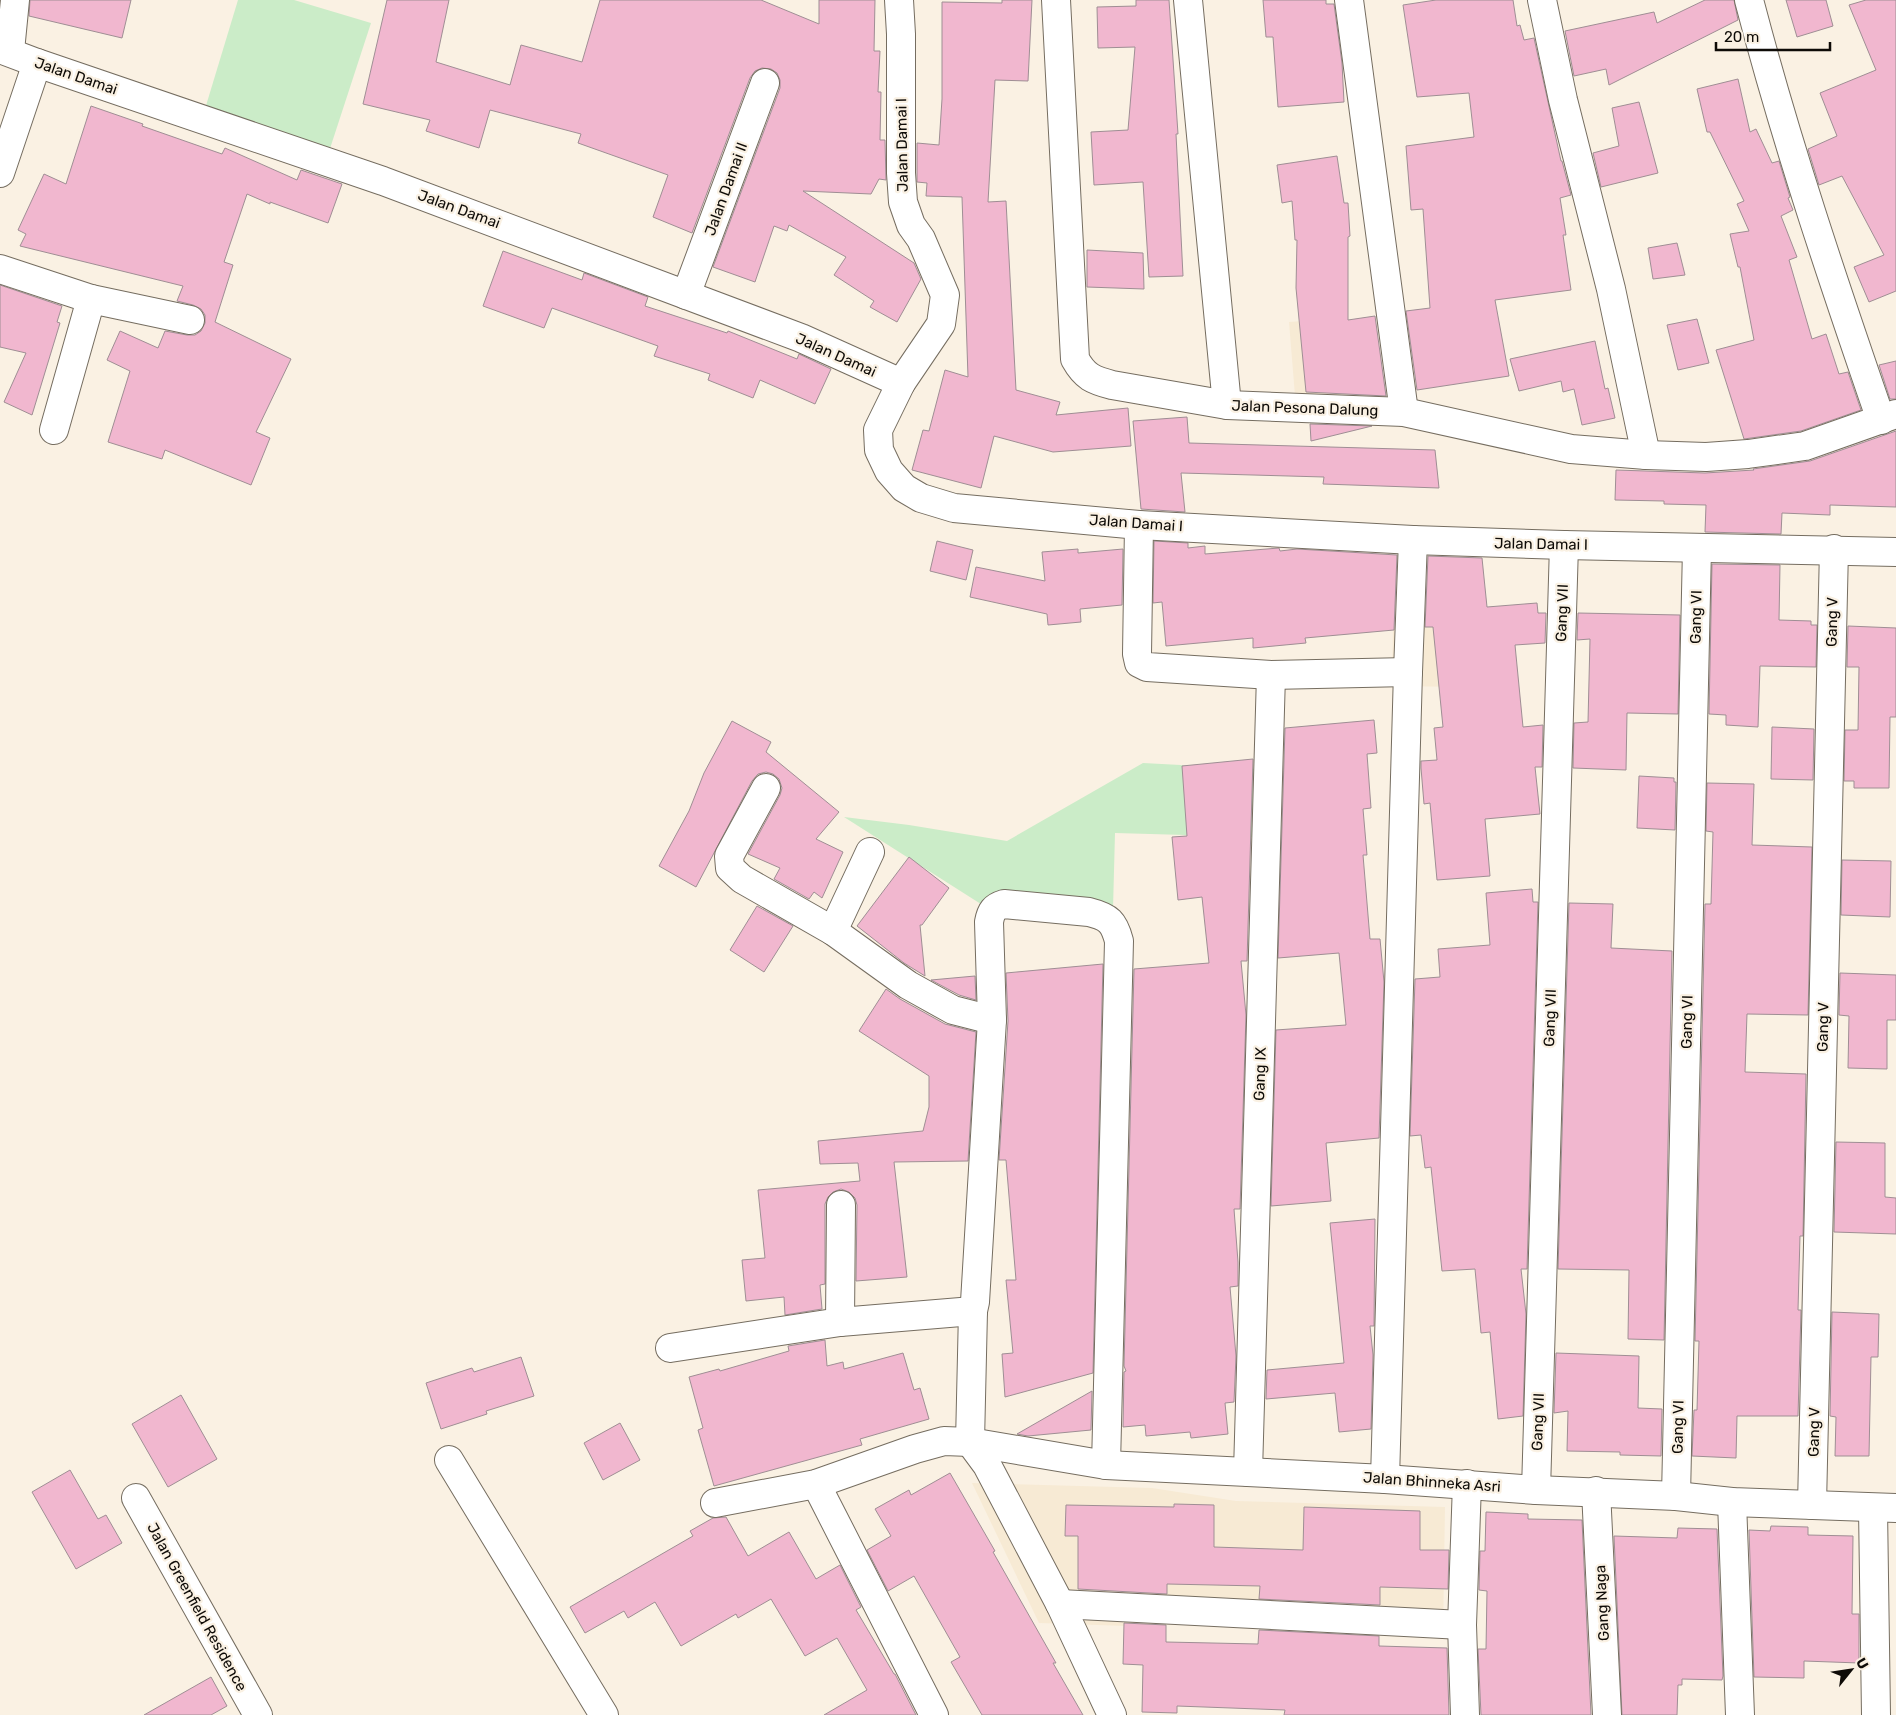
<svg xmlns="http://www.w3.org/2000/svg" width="1896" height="1715" font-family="Rubik,sans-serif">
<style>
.built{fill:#f7ead4}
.green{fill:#cbecc8}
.building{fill:#f1b7cf;stroke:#9f8e94}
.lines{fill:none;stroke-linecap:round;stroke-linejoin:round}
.minor-casing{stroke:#756d60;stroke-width:30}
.minor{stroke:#fff;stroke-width:28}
.labels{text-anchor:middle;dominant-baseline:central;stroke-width:4.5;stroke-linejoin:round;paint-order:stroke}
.street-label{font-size:15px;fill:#0e0b07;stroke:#faf1e3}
</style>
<rect width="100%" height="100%" fill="#faf1e3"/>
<!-- built -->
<g class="built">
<path d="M 1329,319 L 1343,411 L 1296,408 L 1289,322 Z"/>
<path d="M 1393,627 L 1467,627 L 1466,687 L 1392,686 Z"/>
<path d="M 972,1483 L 1152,1488 L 1236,1501 L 1445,1507 L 1443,1634 L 1194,1623 L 1127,1626 L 1039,1623 Z"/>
</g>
<!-- green -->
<g class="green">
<path d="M 238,0 L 294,0 L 371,23 L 322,173 L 198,132 Z"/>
<path d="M 1143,763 L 1256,769 L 1255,837 L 1115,833 L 1113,909 L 984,906 L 844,817 L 909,825 L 1007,841 Z"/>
</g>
<!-- building -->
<g class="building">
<path d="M 30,0 L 131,0 L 122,38 L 29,16 Z"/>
<path d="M 387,0 L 449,0 L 436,62 L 510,85 L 521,45 L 582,62 L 600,0 L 761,0 L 819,24 L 819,0 L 875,0 L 874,51 L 880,51 L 878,92 L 881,92 L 880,140 L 885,140 L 886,180 L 879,179 L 871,194 L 803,191 L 914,263 L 921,279 L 897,322 L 870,307 L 874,301 L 834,275 L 846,257 L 789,225 L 787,231 L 774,226 L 755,282 L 713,267 L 780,88 L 780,80 L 777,73 L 771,69 L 762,68 L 755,71 L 750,78 L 692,233 L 653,217 L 668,175 L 578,143 L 581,134 L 490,110 L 479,148 L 426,131 L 430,120 L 363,104 Z"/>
<path d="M 1002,0 L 1032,0 L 1028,81 L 995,80 L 988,202 L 1006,201 L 1016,390 L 1060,402 L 1056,415 L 1128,408 L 1131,446 L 1053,452 L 994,436 L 981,488 L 912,470 L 923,430 L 929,431 L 945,370 L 968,377 L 962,197 L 926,196 L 927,183 L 917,182 L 917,143 L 939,145 L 942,99 L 942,2 L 1002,3 Z"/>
<path d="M 1136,0 L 1169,0 L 1178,134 L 1176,134 L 1183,276 L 1149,277 L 1143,182 L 1094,185 L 1091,132 L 1128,130 L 1135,47 L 1098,48 L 1097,7 L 1136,6 Z"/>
<path d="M 1263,0 L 1326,0 L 1326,4 L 1334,4 L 1342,63 L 1344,102 L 1278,107 L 1273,37 L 1266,37 Z"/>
<path d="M 1436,0 L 1513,0 L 1517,26 L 1520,25 L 1524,40 L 1534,38 L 1561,161 L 1562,161 L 1571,195 L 1560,198 L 1566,235 L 1563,235 L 1571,290 L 1495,300 L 1509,376 L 1417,390 L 1406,311 L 1430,308 L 1423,209 L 1411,210 L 1406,146 L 1474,137 L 1469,93 L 1417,97 L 1403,5 Z"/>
<path d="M 1705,0 L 1734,0 L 1738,20 L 1609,85 L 1606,69 L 1574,76 L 1565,31 L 1654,12 L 1657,23 Z"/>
<path d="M 1786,0 L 1826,0 L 1833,26 L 1797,37 Z"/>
<path d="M 1866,0 L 1896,0 L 1896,291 L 1869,302 L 1854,267 L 1884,255 L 1842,176 L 1819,185 L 1808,149 L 1837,136 L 1820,93 L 1876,70 L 1849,5 Z"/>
<path d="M 1738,79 L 1750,132 L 1756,129 L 1772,163 L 1779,161 L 1790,197 L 1788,198 L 1793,210 L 1781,216 L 1797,257 L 1789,260 L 1812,339 L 1826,334 L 1839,374 L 1848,372 L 1861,410 L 1801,431 L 1744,439 L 1716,350 L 1754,340 L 1740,267 L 1738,267 L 1730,234 L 1749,231 L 1737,204 L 1744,201 L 1710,132 L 1707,132 L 1697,89 Z"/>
<path d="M 1639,102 L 1658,173 L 1601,187 L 1593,153 L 1619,146 L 1612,108 Z"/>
<path d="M 91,106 L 143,124 L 142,126 L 222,154 L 225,148 L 297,180 L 301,170 L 342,184 L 328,223 L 270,202 L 270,204 L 247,194 L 224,262 L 233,265 L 215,322 L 291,359 L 256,432 L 270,438 L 251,485 L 165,450 L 162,459 L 108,442 L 130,371 L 107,360 L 120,331 L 158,348 L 165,331 L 187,335 L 195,335 L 201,331 L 205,323 L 205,315 L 201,309 L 193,305 L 177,301 L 183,286 L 20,246 L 26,234 L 18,230 L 44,174 L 66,184 Z"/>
<path d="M 1337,156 L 1344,203 L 1348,203 L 1350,236 L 1348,237 L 1348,320 L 1375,316 L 1386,396 L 1306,392 L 1296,288 L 1297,240 L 1295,240 L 1292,201 L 1282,203 L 1277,165 Z"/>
<path d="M 1677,243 L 1685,275 L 1653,279 L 1648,248 Z"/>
<path d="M 1087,250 L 1143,253 L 1144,289 L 1087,287 Z"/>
<path d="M 503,251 L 582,280 L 584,273 L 648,297 L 645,306 L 727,333 L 728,331 L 797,359 L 799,354 L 831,369 L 815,404 L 760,380 L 753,398 L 708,380 L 710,374 L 654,356 L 658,346 L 552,308 L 544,328 L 483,306 Z"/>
<path d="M 0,285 L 62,306 L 57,322 L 60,323 L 32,415 L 4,402 L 26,353 L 0,347 Z"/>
<path d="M 1697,319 L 1709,363 L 1678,370 L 1667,325 Z"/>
<path d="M 1595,341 L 1605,389 L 1608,388 L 1615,418 L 1582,425 L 1574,389 L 1563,392 L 1561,381 L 1519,391 L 1510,359 Z"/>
<path d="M 1896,361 L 1896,399 L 1890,399 L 1879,365 Z"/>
<path d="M 1187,417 L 1189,443 L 1435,450 L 1439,488 L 1323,484 L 1324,477 L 1181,473 L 1185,512 L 1141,509 L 1133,421 Z"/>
<path d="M 1310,424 L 1372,426 L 1311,441 Z"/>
<path d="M 1896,431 L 1896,507 L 1830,505 L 1830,515 L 1782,513 L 1781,534 L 1705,532 L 1706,505 L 1664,504 L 1664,501 L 1615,500 L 1616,470 L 1705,473 L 1754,470 L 1753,469 L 1810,461 Z"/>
<path d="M 937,541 L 973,550 L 966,580 L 930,571 Z"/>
<path d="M 1154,541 L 1188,543 L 1188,548 L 1205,546 L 1205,554 L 1279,548 L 1280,551 L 1297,549 L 1397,555 L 1394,630 L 1305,638 L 1306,643 L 1253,648 L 1253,638 L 1166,646 L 1162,602 L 1153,603 Z"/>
<path d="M 1078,549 L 1078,553 L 1123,549 L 1122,605 L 1080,609 L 1081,622 L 1048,625 L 1047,614 L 970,597 L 976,567 L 1045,581 L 1042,552 Z"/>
<path d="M 1428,556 L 1482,558 L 1487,607 L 1537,603 L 1538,613 L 1546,613 L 1545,643 L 1515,645 L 1523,727 L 1543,725 L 1542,767 L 1535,767 L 1540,814 L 1485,819 L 1490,876 L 1437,880 L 1430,803 L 1424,804 L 1421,768 L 1421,761 L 1437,760 L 1434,728 L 1443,727 L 1433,627 L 1425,627 Z"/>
<path d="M 1712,564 L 1780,565 L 1779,620 L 1811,621 L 1811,625 L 1817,625 L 1816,667 L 1760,666 L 1758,727 L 1726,725 L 1726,715 L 1709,714 Z"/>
<path d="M 1578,613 L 1680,615 L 1678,714 L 1627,713 L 1626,770 L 1573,768 L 1574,723 L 1588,722 L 1590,639 L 1577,640 Z"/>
<path d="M 1848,626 L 1896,628 L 1896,717 L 1890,717 L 1889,788 L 1854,788 L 1854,781 L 1844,781 L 1845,730 L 1858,730 L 1859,667 L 1847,667 Z"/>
<path d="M 1374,720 L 1377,753 L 1367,754 L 1371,808 L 1363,809 L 1367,855 L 1363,855 L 1370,939 L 1380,939 L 1384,982 L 1379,1138 L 1326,1143 L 1331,1201 L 1271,1206 L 1276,1030 L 1346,1025 L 1339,953 L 1278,958 L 1285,728 Z"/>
<path d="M 732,721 L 771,742 L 766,752 L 839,812 L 816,839 L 843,852 L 822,898 L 814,892 L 809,899 L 774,879 L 780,868 L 748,854 L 780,795 L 782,788 L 779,779 L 773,774 L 766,772 L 758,774 L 752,781 L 696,887 L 659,866 L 689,811 L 704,773 Z"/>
<path d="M 1772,727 L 1814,729 L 1813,780 L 1771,779 Z"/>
<path d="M 1253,759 L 1247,961 L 1241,961 L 1246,1015 L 1240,1209 L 1234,1209 L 1238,1262 L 1238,1286 L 1230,1287 L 1236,1356 L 1234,1402 L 1225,1403 L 1228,1434 L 1191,1438 L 1190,1432 L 1146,1436 L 1145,1425 L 1123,1427 L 1124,1372 L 1126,1371 L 1124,1366 L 1134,969 L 1209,963 L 1202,897 L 1178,900 L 1172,837 L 1187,836 L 1182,766 Z"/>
<path d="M 1639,776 L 1674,778 L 1674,782 L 1676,782 L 1675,830 L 1637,828 Z"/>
<path d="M 1707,783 L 1754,784 L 1752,845 L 1812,847 L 1808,1015 L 1747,1014 L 1745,1072 L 1806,1074 L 1803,1236 L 1800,1236 L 1798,1310 L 1801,1310 L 1798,1416 L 1737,1416 L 1736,1458 L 1692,1456 L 1694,1410 L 1697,1410 L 1699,1341 L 1695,1341 L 1705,904 L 1711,904 L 1713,832 L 1706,831 Z"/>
<path d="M 909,857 L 949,888 L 922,925 L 920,925 L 925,976 L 904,963 L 857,926 Z"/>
<path d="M 1842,860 L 1891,861 L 1890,917 L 1841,915 Z"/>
<path d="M 1532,889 L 1533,902 L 1538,902 L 1527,1269 L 1521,1269 L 1526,1314 L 1523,1416 L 1498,1419 L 1490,1332 L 1481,1333 L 1475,1269 L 1442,1271 L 1431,1167 L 1425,1168 L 1421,1135 L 1410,1136 L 1415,979 L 1440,977 L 1438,949 L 1490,945 L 1486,893 Z"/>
<path d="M 1569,903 L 1613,904 L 1611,948 L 1672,951 L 1664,1340 L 1628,1339 L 1629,1270 L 1558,1269 Z"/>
<path d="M 757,906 L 793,926 L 764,972 L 730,950 Z"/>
<path d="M 1103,964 L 1093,1373 L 1005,1397 L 1002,1354 L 1013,1353 L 1006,1280 L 1016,1280 L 1006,1160 L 999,1160 L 1008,1021 L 1006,973 Z"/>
<path d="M 1840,973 L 1896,975 L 1896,1020 L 1887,1020 L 1887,1069 L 1848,1068 L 1849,1016 L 1839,1015 Z"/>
<path d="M 975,976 L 976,1000 L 959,995 L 931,980 Z"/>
<path d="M 886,989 L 900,999 L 945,1024 L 976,1032 L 968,1161 L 894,1162 L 907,1277 L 856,1281 L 857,1205 L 855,1198 L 849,1192 L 841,1189 L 833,1192 L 828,1197 L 825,1204 L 825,1284 L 820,1285 L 822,1309 L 785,1315 L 784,1297 L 746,1301 L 742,1260 L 765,1258 L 758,1190 L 860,1181 L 858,1163 L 820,1164 L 818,1141 L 923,1131 L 929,1107 L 929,1076 L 859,1031 Z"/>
<path d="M 1836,1142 L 1885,1143 L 1885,1197 L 1896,1198 L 1896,1234 L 1834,1232 Z"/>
<path d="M 1375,1219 L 1374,1326 L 1370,1326 L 1373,1355 L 1371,1429 L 1339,1432 L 1335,1393 L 1266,1399 L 1267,1370 L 1344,1363 L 1330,1223 Z"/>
<path d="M 1832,1312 L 1879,1314 L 1878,1357 L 1871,1357 L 1869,1456 L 1835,1456 L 1836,1417 L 1830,1416 Z"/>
<path d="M 825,1340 L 827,1366 L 843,1362 L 844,1369 L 903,1353 L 914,1390 L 920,1388 L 929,1419 L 860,1439 L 862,1445 L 714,1486 L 698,1430 L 703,1428 L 689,1377 L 719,1369 L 720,1371 L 789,1351 L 788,1346 Z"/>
<path d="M 1556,1353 L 1639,1356 L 1638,1408 L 1662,1409 L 1661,1456 L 1620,1455 L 1620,1452 L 1567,1451 L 1568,1411 L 1554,1413 Z"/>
<path d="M 521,1357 L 534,1396 L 486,1411 L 487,1414 L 441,1429 L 426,1383 L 472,1368 L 474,1372 Z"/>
<path d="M 1092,1391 L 1091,1430 L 1028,1436 L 1017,1434 Z"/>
<path d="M 181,1395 L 217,1459 L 168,1487 L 132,1424 Z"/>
<path d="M 620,1423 L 640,1460 L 603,1480 L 584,1443 Z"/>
<path d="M 70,1470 L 98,1519 L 106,1515 L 122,1543 L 76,1569 L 32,1492 Z"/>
<path d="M 950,1473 L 995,1551 L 993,1552 L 1056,1663 L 1053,1663 L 1083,1715 L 982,1715 L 951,1662 L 960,1657 L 914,1576 L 888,1591 L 867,1550 L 891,1536 L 875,1509 L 909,1490 L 911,1495 Z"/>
<path d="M 1174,1504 L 1214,1505 L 1214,1547 L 1303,1550 L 1304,1507 L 1420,1511 L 1420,1550 L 1449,1550 L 1448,1589 L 1380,1587 L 1380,1605 L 1259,1599 L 1260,1586 L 1167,1584 L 1167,1594 L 1078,1589 L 1078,1536 L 1065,1536 L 1066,1505 L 1174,1507 Z"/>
<path d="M 1486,1512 L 1528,1514 L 1528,1519 L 1582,1520 L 1591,1715 L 1481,1715 L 1478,1649 L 1486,1649 L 1487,1591 L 1479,1590 L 1480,1551 L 1485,1551 Z"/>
<path d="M 726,1517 L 748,1556 L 789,1532 L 816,1579 L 840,1565 L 861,1607 L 856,1610 L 894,1674 L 895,1674 L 916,1715 L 824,1715 L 867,1690 L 837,1638 L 805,1656 L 771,1599 L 738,1618 L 736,1614 L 681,1646 L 655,1602 L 628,1618 L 624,1611 L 585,1633 L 570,1607 L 693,1536 L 690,1531 L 713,1518 Z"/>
<path d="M 1771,1526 L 1808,1527 L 1808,1535 L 1853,1536 L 1852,1614 L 1859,1614 L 1859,1663 L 1804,1661 L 1804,1678 L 1754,1677 L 1749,1530 L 1770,1531 Z"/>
<path d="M 1678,1528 L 1717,1529 L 1723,1676 L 1722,1680 L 1682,1679 L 1682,1685 L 1678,1685 L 1677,1715 L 1622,1715 L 1614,1536 L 1677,1538 Z"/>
<path d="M 1124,1623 L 1166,1625 L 1166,1642 L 1258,1644 L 1259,1630 L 1379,1636 L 1379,1646 L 1447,1648 L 1449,1715 L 1284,1715 L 1285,1710 L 1177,1706 L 1177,1713 L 1142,1712 L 1143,1665 L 1123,1664 Z"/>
<path d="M 211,1677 L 227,1706 L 211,1715 L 144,1715 Z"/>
</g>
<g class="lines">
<defs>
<g id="minor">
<path d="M 899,0 L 901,34 L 901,173 L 903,202 L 911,225 L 921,239 L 945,295 L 941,324 L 901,383 L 878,430 L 879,450 L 889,471 L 904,488 L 921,498 L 954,508 L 1139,525 L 1413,540 L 1564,545 L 1896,552"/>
<path d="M 1056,0 L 1075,359 C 1085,377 1093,380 1112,385 L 1227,405 L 1404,412 L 1571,449 L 1646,455 L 1706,457 L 1748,454 L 1805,446 L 1896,414"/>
<path d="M 1188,0 L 1227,405"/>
<path d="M 1349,0 L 1404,412"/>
<path d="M 1542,0 L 1563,100 L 1611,289 L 1646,455"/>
<path d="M 1749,0 C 1786,142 1833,281 1881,420"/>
<path d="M 0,49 L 37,63 L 383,181 L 801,338 L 901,383"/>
<path d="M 10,51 L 15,0"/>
<path d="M 0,173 L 37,63"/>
<path d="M 0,269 L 91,299 L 190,320"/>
<path d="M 686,295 L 765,83"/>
<path d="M 54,430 L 91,299"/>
<path d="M 1139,525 L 1137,654 L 1139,663 L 1147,667 L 1271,675 L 1408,672"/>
<path d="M 766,788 L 729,856 L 730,868 L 742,879 L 833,931 L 908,985 L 953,1010 L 992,1020"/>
<path d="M 833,931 L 870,852"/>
<path d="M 840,1322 L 841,1205"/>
<path d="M 670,1348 L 840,1322 L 973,1311"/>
<path d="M 449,1460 L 604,1715"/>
<path d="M 1106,1465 L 1119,941 C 1114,922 1109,917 1089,912 L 1004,904 C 994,907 991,911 989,922 L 992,1020 L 975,1302 L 973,1311 L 970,1442 L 987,1465 L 1060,1604 L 1112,1715"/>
<path d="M 1248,1472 L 1271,675"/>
<path d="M 1385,1479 L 1408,672 L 1413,540"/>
<path d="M 816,1484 L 934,1715"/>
<path d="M 1536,1490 L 1564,545"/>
<path d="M 1596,1491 L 1607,1715"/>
<path d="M 1676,1496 L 1697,548"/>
<path d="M 136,1498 L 258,1715"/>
<path d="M 1732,1502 L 1740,1715"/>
<path d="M 715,1503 L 816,1484 L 915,1449 L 944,1441 L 970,1442 L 1106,1465 L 1385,1479 L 1536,1490 L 1676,1496 L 1732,1502 L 1896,1508"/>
<path d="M 1812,1505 L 1834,549"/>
<path d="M 1873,1508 L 1876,1715"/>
<path d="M 1060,1604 L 1462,1625"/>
<path d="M 1465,1715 L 1462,1625 L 1467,1484"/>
</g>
</defs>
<!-- minor casing -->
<use href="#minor" class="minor-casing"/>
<!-- minor -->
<use href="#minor" class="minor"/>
</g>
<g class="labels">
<!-- street labels -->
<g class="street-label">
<text transform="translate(76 76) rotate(19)">Jalan Damai</text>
<text transform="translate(902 145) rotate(-91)">Jalan Damai I</text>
<text transform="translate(726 189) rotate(-70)">Jalan Damai II</text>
<text transform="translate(459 209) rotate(20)">Jalan Damai</text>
<text transform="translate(836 355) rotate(24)">Jalan Damai</text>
<text transform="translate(1305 408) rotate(2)">Jalan Pesona Dalung</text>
<text transform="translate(1136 523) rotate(4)">Jalan Damai I</text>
<text transform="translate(1541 544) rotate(1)">Jalan Damai I</text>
<text transform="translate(1562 613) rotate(-88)">Gang VII</text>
<text transform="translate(1696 617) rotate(-89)">Gang VI</text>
<text transform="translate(1832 622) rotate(-89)">Gang V</text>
<text transform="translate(1550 1018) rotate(-88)">Gang VII</text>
<text transform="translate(1687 1022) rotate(-89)">Gang VI</text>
<text transform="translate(1823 1027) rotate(-89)">Gang V</text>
<text transform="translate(1260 1074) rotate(-88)">Gang IX</text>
<text transform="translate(1538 1422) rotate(-88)">Gang VII</text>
<text transform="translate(1678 1427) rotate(-89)">Gang VI</text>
<text transform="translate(1814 1432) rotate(-89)">Gang V</text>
<text transform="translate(1432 1482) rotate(4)">Jalan Bhinneka Asri</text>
<text transform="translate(1602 1603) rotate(-93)">Gang Naga</text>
<text transform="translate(197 1607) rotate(61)">Jalan Greenfield Residence</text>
</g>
</g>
<!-- north arrow -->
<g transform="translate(1851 1670) rotate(60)" stroke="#faf1e3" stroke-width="4" paint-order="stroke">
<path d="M0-4L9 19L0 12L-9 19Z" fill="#0e0b07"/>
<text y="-8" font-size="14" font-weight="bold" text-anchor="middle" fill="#0e0b07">U</text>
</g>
<!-- scale -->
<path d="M1716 42v8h114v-8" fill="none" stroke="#0e0b07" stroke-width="2.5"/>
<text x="1724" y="42" font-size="15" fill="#0e0b07" stroke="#faf1e3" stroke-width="4" paint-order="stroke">20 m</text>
</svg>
